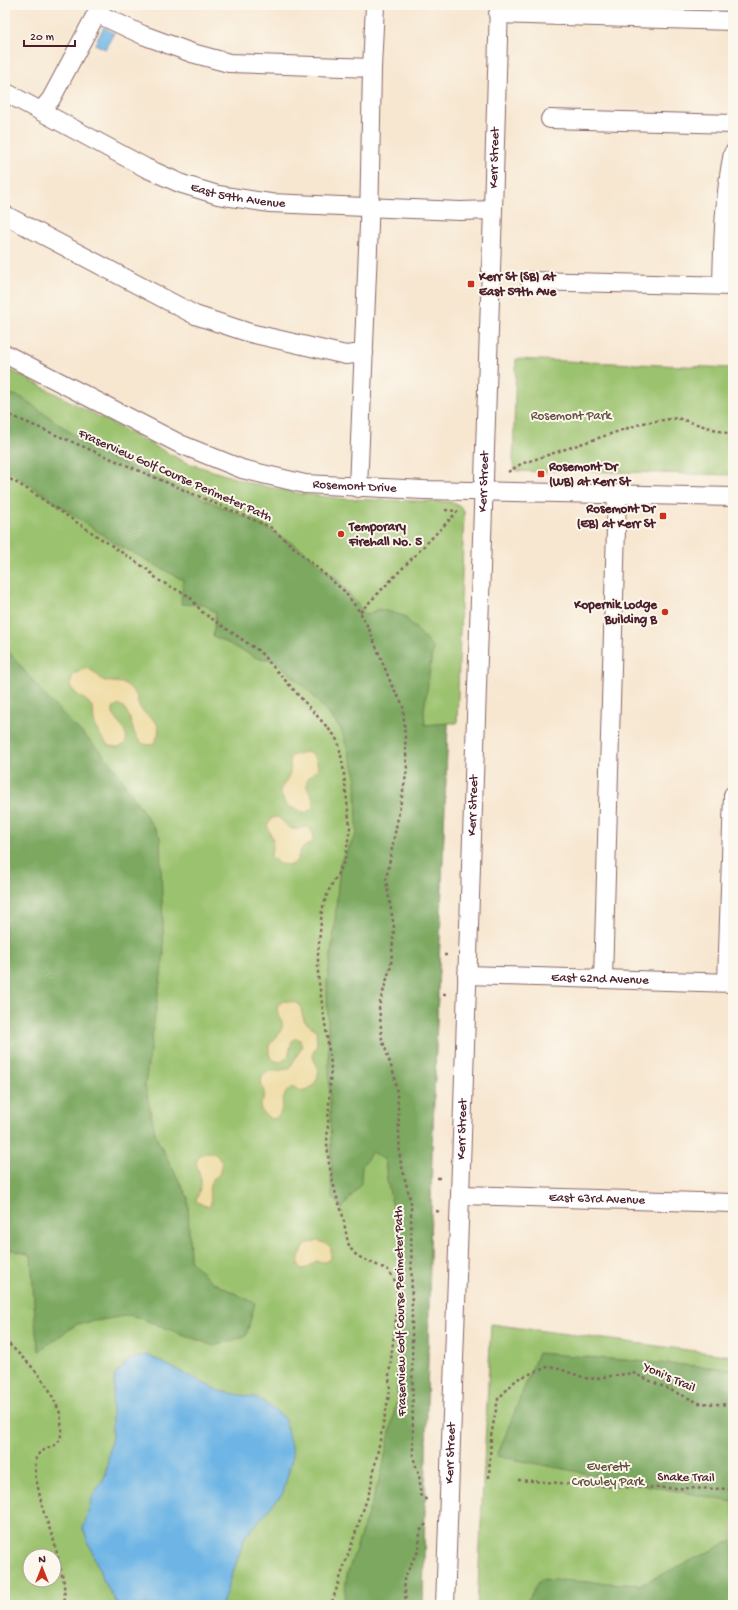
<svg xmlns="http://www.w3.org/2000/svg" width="738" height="1610" font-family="'Gochi Hand',sans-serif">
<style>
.green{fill:#9bc26e;stroke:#72704c;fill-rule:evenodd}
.forest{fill:#7ca861;stroke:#636446}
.sand{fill:#eeda9e;stroke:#9c7c64}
.water{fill:#6eb5e5;stroke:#5c6a88}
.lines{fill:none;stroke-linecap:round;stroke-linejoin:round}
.minor-casing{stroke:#876565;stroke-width:20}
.path{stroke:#876565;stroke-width:2.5;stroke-dasharray:3 3;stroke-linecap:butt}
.minor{stroke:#fff;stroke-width:18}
.poi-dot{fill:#c8321e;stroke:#fbf7ec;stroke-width:1.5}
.labels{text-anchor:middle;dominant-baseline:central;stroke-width:4;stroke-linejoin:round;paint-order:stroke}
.street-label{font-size:13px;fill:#4a1f2b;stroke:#fbf7ec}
.poi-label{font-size:13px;font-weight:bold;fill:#4a1f2b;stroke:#fbf7ec;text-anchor:start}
.park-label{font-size:13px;fill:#62503f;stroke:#fbf7ec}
</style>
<rect width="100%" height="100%" fill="#fbf7ec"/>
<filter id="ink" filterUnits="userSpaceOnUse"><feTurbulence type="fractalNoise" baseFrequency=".025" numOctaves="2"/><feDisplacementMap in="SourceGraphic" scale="8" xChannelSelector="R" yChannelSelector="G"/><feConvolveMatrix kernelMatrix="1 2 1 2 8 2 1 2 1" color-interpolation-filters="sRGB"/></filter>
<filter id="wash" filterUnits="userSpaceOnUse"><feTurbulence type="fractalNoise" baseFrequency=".012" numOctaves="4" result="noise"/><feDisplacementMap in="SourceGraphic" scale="16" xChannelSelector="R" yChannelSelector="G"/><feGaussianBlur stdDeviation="0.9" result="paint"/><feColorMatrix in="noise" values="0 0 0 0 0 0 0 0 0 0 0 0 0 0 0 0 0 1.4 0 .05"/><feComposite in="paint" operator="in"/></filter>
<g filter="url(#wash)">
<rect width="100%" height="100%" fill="#f7e7d1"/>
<!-- green -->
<g class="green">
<path d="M 516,359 L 733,368 L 733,475 L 546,470 L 546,472 L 518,471 L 515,469 L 513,464 Z"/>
<path d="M 5,367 L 185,462 L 250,483 L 296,493 L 345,499 L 452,502 L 461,507 L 464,511 L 457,723 L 448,723 L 432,1153 L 423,1605 L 5,1605 ZM 30,1556 L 54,1556 L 54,1580 L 30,1580 Z"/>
<path d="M 491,1324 L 733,1356 L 733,1605 L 477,1605 Z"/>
</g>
<!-- forest -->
<g class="forest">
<path d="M 5,393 L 21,397 L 101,454 L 252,520 L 300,548 L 338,580 L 366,615 L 379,609 L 404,616 L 433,647 L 424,711 L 425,725 L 448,723 L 432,1153 L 423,1605 L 343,1605 L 347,1575 L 381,1475 L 397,1398 L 396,1313 L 406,1268 L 387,1180 L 385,1160 L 372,1152 L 362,1166 L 361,1183 L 342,1209 L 332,1196 L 327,982 L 334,931 L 340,863 L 357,833 L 356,775 L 341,729 L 308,690 L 275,660 L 257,658 L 213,636 L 216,613 L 205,605 L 181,604 L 183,580 L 113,542 L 5,468 Z"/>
<path d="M 5,647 L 45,696 L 109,760 L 160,837 L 164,954 L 145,1085 L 156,1137 L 188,1198 L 190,1260 L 212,1282 L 255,1303 L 246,1336 L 214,1346 L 131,1315 L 77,1324 L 39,1351 L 36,1333 L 31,1255 L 5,1248 Z"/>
<path d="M 538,1353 L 733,1369 L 733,1502 L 497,1456 Z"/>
<path d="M 733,1540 L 733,1605 L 524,1605 L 541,1579 L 640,1585 Z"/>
</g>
<!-- sand -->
<g class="sand">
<path d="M 85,668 C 97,671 97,678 105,681 C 112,683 120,681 127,685 C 130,688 135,693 137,697 C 138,700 137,703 139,706 C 147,721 168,719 154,744 C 129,751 135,711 120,705 L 113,708 L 113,714 C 117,721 123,726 126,735 C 129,748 114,750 106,743 C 101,737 96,729 94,721 C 93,718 94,713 93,709 C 89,698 74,697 70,685 L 73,675 Z"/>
<path d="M 306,752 C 315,754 317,759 318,768 C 316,772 312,773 309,777 C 302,786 312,793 314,801 L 312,809 L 306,813 L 287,806 L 280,793 C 281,785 286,783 289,776 C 295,760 279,757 306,752 Z"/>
<path d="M 277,817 C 283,820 287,828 293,829 C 298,830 302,827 307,827 L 313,832 L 313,842 L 301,849 L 297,860 L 292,865 L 279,864 L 271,856 L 273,840 L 267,825 L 272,818 Z"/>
<path d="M 283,1001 L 295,1002 L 300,1005 L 304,1021 L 316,1030 L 317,1044 L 312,1055 C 314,1060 317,1065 318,1070 C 320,1078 311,1093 302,1091 C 299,1091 297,1088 294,1087 C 275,1094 289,1114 273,1119 C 268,1117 263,1115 261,1109 C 259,1104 263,1102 264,1098 C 266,1087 255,1082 267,1072 L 289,1069 L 302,1047 L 300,1040 L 296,1038 L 292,1041 L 288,1057 L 281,1062 L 275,1061 L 271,1058 L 269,1054 L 269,1046 C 273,1038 285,1033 282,1022 C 281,1018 278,1014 277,1010 L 278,1005 Z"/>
<path d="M 207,1152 L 216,1154 L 222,1163 L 219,1175 C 205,1182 210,1191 211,1203 L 209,1206 L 203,1205 L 196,1201 L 201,1186 L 201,1179 L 196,1163 L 199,1156 Z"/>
<path d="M 318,1241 L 327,1244 L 331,1248 L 331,1258 L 325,1262 L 316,1261 L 307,1268 L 301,1269 C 295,1260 301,1253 306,1244 Z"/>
</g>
<!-- water -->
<g class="water">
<path d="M 104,27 L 114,33 L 105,49 L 95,44 Z"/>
<path d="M 147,1355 L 219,1391 L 258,1398 L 284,1417 L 293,1455 L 283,1493 L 245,1537 L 222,1605 L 118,1605 L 104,1582 L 83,1529 L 92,1498 L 105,1476 L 112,1436 L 112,1407 L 115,1375 L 130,1359 Z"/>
</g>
</g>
<g filter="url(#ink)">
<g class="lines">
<defs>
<g id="minor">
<path d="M 98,14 L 143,35 L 192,53 L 229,63 L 372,68"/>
<path d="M 498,14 L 733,21"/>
<path id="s1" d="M 5,92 L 146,168 L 182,184 L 218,195 L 270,203 L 460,211 L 493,210"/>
<path d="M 41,111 L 51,99 L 101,5"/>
<path d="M 550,119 L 733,124"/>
<path d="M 5,215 L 195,315 L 250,333 L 346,355 L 364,353"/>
<path d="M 530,281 L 733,286"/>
<path d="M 722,285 C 723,242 724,196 733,153"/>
<path id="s2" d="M 5,354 L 180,444 L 242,469 L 305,484 L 424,490 L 733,497"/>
<path d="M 358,488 L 369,225 L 372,68 L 375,5"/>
<path id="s3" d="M 467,975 L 733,983"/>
<path d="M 603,979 L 617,494"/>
<path d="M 727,982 L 733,795"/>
<path id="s4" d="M 460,1195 L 733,1203"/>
<path id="s5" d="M 445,1605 L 460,1195 L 493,210 L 499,5"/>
</g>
</defs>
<!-- minor casing -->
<use href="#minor" class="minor-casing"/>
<!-- path -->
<g class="path">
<path d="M 5,413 L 270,527 L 344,591 L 360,612 L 369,629 L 392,686 L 403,705 L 407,770 L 386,880 L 394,927 L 391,965 L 379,1006 L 382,1039 L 395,1078 L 398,1104 L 400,1159 L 411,1203 L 413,1456 L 420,1480 L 420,1495 L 427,1500"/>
<path d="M 508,472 L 521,464 L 643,423 L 677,418 L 733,435"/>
<path d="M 5,476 L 27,489 L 148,570 L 158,580 L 189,596 L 202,612 L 259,651 L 335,736 L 339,745 L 343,766 L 350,827 L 345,860 L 328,892 L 322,910 L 318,954 L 318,976 L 331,1064 L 327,1143 L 329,1164 L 336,1195 L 342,1212 L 348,1243 L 351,1249 L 357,1256 L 388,1270 L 393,1277 L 397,1286 L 398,1301 L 389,1376 L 390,1390 L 370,1490 L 331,1605"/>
<path d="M 445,510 L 458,511"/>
<path d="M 360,612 L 458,511"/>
<path d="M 444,955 L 449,955"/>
<path d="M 443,994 L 449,994"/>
<path d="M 437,1178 L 443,1178"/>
<path d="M 436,1211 L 442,1212"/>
<path d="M 5,1340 L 34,1369 L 49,1389 L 60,1413 L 62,1430 L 60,1440 L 55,1445 L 40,1452 L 36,1458 L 35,1474 L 43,1510 L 54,1541 L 64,1583 L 65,1605"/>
<path d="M 489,1478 L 491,1436 L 498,1399 L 517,1379 L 550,1366 L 589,1379 L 633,1373 L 699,1403 L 733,1405"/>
<path d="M 518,1480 L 615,1487 L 733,1489"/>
<path d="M 406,1605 L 404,1579 L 414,1558 L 419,1550 L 420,1531 L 426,1524"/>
</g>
<!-- minor -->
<use href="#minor" class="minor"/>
</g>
</g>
<!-- markers -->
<g class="poi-dot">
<rect x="467" y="280" width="8" height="8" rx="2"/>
<rect x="537" y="470" width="8" height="8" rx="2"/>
<rect x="659" y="512" width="8" height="8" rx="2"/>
<circle cx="341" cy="534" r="4"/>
<circle cx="665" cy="612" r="4"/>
</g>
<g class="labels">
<!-- street labels -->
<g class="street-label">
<text stroke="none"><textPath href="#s5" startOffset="1448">Kerr Street</textPath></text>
<text stroke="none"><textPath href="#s1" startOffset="257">East 59th Avenue</textPath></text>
<text transform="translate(175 476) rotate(24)">Fraserview Golf Course Perimeter Path</text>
<text stroke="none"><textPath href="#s5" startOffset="1124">Kerr Street</textPath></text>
<text stroke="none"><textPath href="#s2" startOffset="378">Rosemont Drive</textPath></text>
<text stroke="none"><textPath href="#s5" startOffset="800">Kerr Street</textPath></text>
<text stroke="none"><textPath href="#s3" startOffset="133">East 62nd Avenue</textPath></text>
<text stroke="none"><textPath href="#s5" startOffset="476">Kerr Street</textPath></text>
<text stroke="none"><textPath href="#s4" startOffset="137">East 63rd Avenue</textPath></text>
<text transform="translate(401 1311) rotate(-91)">Fraserview Golf Course Perimeter Path</text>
<text transform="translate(669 1378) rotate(24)">Yoni's Trail</text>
<text stroke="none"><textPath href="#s5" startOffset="152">Kerr Street</textPath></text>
<text transform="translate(686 1478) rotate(1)">Snake Trail</text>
</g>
<!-- poi labels -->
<g class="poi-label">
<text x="479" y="277">Kerr St (SB) at<tspan x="479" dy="15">East 59th Ave</tspan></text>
<text x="549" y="467">Rosemont Dr<tspan x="549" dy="15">(WB) at Kerr St</tspan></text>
<text x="655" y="509" text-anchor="end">Rosemont Dr<tspan x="655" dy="15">(EB) at Kerr St</tspan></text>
<text x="349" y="527">Temporary<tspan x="349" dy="15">Firehall No. 5</tspan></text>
<text x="657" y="605" text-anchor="end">Kopernik Lodge<tspan x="657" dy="15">Building B</tspan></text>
</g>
<!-- park labels -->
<g class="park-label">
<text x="571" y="416">Rosemont Park</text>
<text x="608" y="1467">Everett<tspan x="608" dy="15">Crowley Park</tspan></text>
</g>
</g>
<!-- margin -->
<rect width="738" height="1610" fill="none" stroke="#fbf7ec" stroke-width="20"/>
<!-- north arrow -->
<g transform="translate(42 1568)"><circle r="19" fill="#fbf7ec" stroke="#b4a19f"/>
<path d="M0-3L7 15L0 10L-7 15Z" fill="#c8321e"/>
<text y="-6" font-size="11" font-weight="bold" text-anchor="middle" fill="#4a1f2b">N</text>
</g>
<!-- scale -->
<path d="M24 40v6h51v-6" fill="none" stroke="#4a1f2b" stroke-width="2"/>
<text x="30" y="40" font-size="12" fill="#4a1f2b" stroke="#fbf7ec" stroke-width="3" paint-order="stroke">20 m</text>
</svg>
